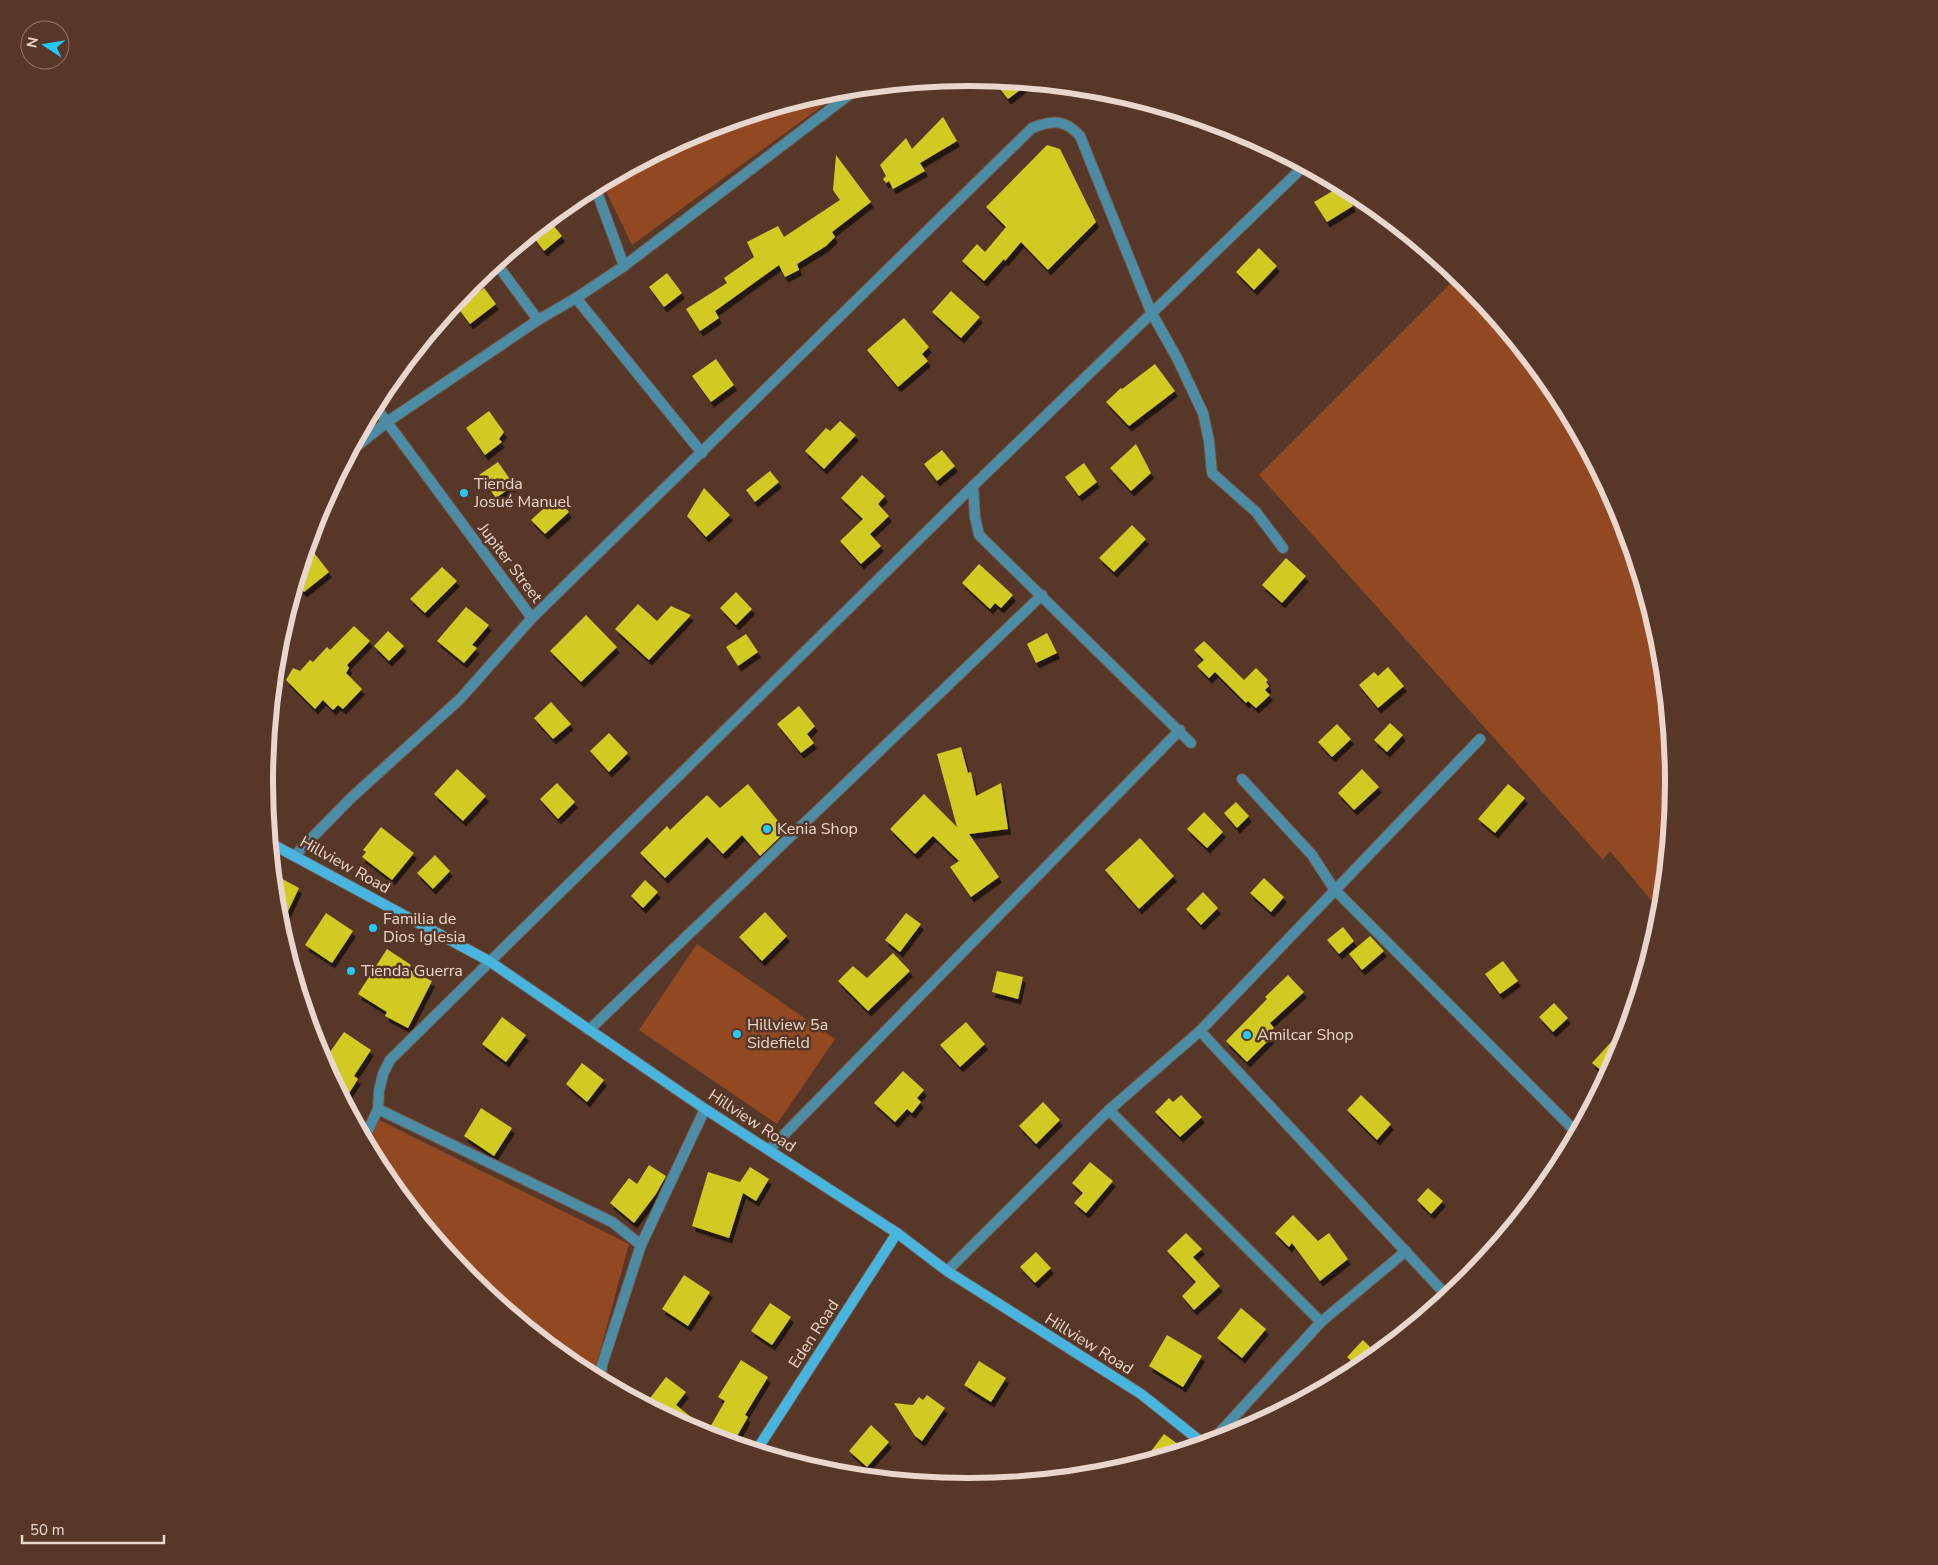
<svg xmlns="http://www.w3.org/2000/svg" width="1938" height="1565" font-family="'Nunito Sans',sans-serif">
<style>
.green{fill:#924921}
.building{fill:#d1ca24;filter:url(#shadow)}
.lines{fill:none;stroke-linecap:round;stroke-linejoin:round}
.street-casing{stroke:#715445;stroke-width:12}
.secondary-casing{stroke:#715445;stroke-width:12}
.street{stroke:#4d8ca5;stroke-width:10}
.secondary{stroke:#49b5de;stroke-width:10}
.poi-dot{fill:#25c9fe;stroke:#573727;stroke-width:2}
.labels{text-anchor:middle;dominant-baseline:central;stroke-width:5;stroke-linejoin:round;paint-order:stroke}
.poi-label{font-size:16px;fill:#ead6cc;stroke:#573727;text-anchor:start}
.street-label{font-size:16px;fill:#ead6cc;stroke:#573727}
.rim{fill:none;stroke:#ead6cc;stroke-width:6}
</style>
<defs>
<filter id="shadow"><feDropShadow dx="3" dy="5.5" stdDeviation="0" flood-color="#0009"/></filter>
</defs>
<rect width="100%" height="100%" fill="#573727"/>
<!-- green -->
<g class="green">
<path d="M 844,90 L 632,245 L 602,183 L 699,131 L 832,91 Z"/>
<path d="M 1451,283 L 1491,312 L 1555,391 L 1620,513 L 1661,645 L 1674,783 L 1661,912 L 1610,851 L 1603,860 L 1259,475 Z"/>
<path d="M 697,944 L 835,1039 L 777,1124 L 639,1030 Z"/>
<path d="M 379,1120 L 629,1244 L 593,1377 L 577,1369 L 470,1281 L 383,1174 L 365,1141 Z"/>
</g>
<!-- building -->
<g class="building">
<path d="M 993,80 L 1010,82 L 1029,83 L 1008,99 Z"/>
<path d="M 943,117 L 957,141 L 920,163 L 925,171 L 893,189 L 889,181 L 886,183 L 883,179 L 886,176 L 880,165 L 906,138 L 912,149 Z"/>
<path d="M 1047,145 L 1060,149 L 1096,222 L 1048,270 L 1021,242 L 1005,261 L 1004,259 L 984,281 L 962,261 L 977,244 L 985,252 L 1006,227 L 986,207 Z"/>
<path d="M 836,155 L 871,202 L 832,232 L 835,237 L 826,246 L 797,264 L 799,270 L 785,277 L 779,265 L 715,311 L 719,318 L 700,331 L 686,309 L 727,283 L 724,278 L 754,257 L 747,242 L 778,226 L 784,237 L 840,200 L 833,190 Z"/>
<path d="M 1341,186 L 1353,206 L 1327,222 L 1314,202 Z"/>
<path d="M 549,220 L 562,236 L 544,251 L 531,234 Z"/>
<path d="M 1259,248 L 1277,266 L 1254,290 L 1236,272 Z"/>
<path d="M 667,273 L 682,293 L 664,307 L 649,287 Z"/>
<path d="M 484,288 L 496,304 L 470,324 L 458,308 Z"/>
<path d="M 951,291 L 980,317 L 961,338 L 932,312 Z"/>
<path d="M 904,318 L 929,347 L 922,354 L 928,361 L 898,387 L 867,350 Z"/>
<path d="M 716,359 L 734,385 L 711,402 L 692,376 Z"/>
<path d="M 1155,364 L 1175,391 L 1129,426 L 1106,402 L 1121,388 L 1122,389 Z"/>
<path d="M 489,411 L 504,432 L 499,439 L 502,442 L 485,455 L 466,428 Z"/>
<path d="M 840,421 L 856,435 L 824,469 L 805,451 L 826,428 L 830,431 Z"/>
<path d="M 1136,444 L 1151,473 L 1131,491 L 1110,468 Z"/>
<path d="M 942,450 L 955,466 L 937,481 L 924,464 Z"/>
<path d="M 498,462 L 514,485 L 496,498 L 479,475 Z"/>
<path d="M 1084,463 L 1097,482 L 1079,496 L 1065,477 Z"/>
<path d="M 770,471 L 779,482 L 755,502 L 746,490 Z"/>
<path d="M 862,475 L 885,496 L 878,504 L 889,516 L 870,534 L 881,546 L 861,564 L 840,541 L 863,519 L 841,498 Z"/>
<path d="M 704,488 L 730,515 L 706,537 L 687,516 Z"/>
<path d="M 556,497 L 569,512 L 545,534 L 531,520 Z"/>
<path d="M 1132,525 L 1146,539 L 1114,572 L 1099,558 Z"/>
<path d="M 308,545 L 329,572 L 304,592 L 296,583 Z"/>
<path d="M 1286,558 L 1306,576 L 1282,603 L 1262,585 Z"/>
<path d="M 979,564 L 1013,595 L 1001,608 L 995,603 L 990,609 L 962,583 Z"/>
<path d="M 442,567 L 457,581 L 425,613 L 410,599 Z"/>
<path d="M 736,592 L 752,609 L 736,625 L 720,608 Z"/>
<path d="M 638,604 L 657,621 L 671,606 L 691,615 L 649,660 L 615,629 Z"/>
<path d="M 466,607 L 489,625 L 472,645 L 477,648 L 464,663 L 437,641 Z"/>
<path d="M 586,615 L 617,647 L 581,682 L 550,651 Z"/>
<path d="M 354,626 L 370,641 L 347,665 L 349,668 L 346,673 L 362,689 L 343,709 L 338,705 L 333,710 L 323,700 L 315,709 L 286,680 L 293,668 L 300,671 L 310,660 L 313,662 L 327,647 L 330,650 Z"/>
<path d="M 388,631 L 404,646 L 389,661 L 374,646 Z"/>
<path d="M 1047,633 L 1057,653 L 1036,663 L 1027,644 Z"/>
<path d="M 746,634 L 758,652 L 738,666 L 726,647 Z"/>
<path d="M 1204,641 L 1244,680 L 1256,668 L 1268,680 L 1266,682 L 1269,686 L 1265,690 L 1270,695 L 1256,708 L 1248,701 L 1246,703 L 1215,672 L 1209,678 L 1197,666 L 1204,660 L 1194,650 Z"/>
<path d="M 1388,667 L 1404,686 L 1378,708 L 1359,685 L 1374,672 L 1378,676 Z"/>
<path d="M 551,702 L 571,724 L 553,739 L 534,718 Z"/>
<path d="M 799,706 L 815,726 L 807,734 L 814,743 L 801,753 L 777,724 Z"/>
<path d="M 1390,723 L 1403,735 L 1387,752 L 1374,740 Z"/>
<path d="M 1337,724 L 1351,739 L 1332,757 L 1318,742 Z"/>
<path d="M 609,733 L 628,753 L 609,772 L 590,751 Z"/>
<path d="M 961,747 L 968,773 L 971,772 L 976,796 L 1001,783 L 1008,829 L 969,834 L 999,877 L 971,897 L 950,867 L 959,861 L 933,836 L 915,854 L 890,829 L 924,794 L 957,827 L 937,754 Z"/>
<path d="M 457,769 L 486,796 L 463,821 L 434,794 Z"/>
<path d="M 1362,769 L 1379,787 L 1354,810 L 1338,793 Z"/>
<path d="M 557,783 L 575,802 L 558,819 L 540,799 Z"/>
<path d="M 748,784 L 786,831 L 760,856 L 742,835 L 723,854 L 707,837 L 665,878 L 640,853 L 667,826 L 670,830 L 707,795 L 720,808 Z"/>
<path d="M 1508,784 L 1525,798 L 1495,833 L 1478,819 Z"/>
<path d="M 1236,802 L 1249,816 L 1237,828 L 1224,813 Z"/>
<path d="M 1204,812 L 1223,832 L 1207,848 L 1187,829 Z"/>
<path d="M 381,827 L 414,853 L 392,880 L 362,857 L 366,852 L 363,850 Z"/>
<path d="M 1140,838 L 1174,876 L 1139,909 L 1105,870 Z"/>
<path d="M 435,855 L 450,871 L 433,889 L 417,873 Z"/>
<path d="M 273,874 L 299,888 L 280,928 L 278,920 Z"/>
<path d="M 1264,878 L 1284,897 L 1271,912 L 1250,893 Z"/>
<path d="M 645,880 L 658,892 L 643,908 L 631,896 Z"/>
<path d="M 1203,892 L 1218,908 L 1201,925 L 1186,909 Z"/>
<path d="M 765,912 L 787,936 L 762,961 L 739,937 Z"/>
<path d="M 326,913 L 353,931 L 332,963 L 305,945 Z"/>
<path d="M 906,913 L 921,924 L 900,952 L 885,940 Z"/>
<path d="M 1343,927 L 1354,941 L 1339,954 L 1327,940 Z"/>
<path d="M 1370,936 L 1384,951 L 1362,970 L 1349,954 Z"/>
<path d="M 387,949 L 411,965 L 408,969 L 432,981 L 408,1028 L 385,1016 L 387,1012 L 358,994 Z"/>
<path d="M 893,953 L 910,971 L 868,1011 L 838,981 L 853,966 L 867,978 Z"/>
<path d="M 1503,961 L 1518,981 L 1500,994 L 1485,974 Z"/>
<path d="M 997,971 L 1023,977 L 1018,999 L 992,992 Z"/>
<path d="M 1288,975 L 1304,992 L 1270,1023 L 1274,1028 L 1269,1033 L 1272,1037 L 1247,1062 L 1226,1041 L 1267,999 L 1265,997 Z"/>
<path d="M 1554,1003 L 1568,1018 L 1553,1032 L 1539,1017 Z"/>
<path d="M 502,1017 L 526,1035 L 506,1062 L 482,1044 Z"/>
<path d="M 966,1022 L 985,1044 L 960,1067 L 940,1045 Z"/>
<path d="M 344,1032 L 371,1050 L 354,1076 L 358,1079 L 344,1101 L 323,1062 Z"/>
<path d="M 1612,1041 L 1621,1049 L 1608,1076 L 1592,1063 Z"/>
<path d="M 582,1063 L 604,1080 L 587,1102 L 566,1084 Z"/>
<path d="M 903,1071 L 924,1090 L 917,1098 L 921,1102 L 912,1113 L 907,1109 L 895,1122 L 874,1103 Z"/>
<path d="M 1181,1095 L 1202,1117 L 1180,1137 L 1155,1112 L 1169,1098 L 1173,1102 Z"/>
<path d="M 1361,1095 L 1391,1124 L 1377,1140 L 1347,1110 Z"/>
<path d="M 1043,1102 L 1060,1120 L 1036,1144 L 1019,1126 Z"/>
<path d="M 481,1108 L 512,1128 L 494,1156 L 464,1136 Z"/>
<path d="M 1090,1162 L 1113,1181 L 1086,1213 L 1074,1203 L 1083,1193 L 1072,1183 Z"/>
<path d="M 649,1165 L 666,1176 L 656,1194 L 634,1223 L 610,1203 L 629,1178 L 637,1184 Z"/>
<path d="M 750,1167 L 769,1179 L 756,1201 L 743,1193 L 729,1238 L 692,1226 L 708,1172 L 740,1182 Z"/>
<path d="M 1428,1188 L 1443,1201 L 1431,1214 L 1417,1200 Z"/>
<path d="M 1293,1215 L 1318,1241 L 1329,1233 L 1348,1259 L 1320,1281 L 1292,1243 L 1289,1247 L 1275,1233 Z"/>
<path d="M 1186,1233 L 1202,1249 L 1193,1257 L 1220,1286 L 1194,1310 L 1182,1296 L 1196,1282 L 1167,1251 Z"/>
<path d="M 1036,1252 L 1051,1268 L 1035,1283 L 1020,1267 Z"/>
<path d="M 684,1275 L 710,1292 L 688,1326 L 662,1309 Z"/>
<path d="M 770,1303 L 791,1317 L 772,1345 L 751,1331 Z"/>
<path d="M 1241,1308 L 1266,1329 L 1242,1358 L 1217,1338 Z"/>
<path d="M 1167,1335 L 1202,1356 L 1183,1387 L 1149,1366 Z"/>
<path d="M 1363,1340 L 1378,1355 L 1360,1369 L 1347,1357 Z"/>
<path d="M 741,1360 L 768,1377 L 745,1415 L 748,1417 L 733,1443 L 705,1436 L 725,1401 L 718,1397 Z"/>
<path d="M 979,1361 L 1006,1378 L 991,1402 L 964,1385 Z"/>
<path d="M 666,1377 L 686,1392 L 676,1405 L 706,1429 L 702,1435 L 645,1405 Z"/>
<path d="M 927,1395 L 945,1408 L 922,1441 L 915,1436 L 894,1403 L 913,1405 L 919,1397 L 923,1400 Z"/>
<path d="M 871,1425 L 889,1442 L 867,1467 L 849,1451 Z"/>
<path d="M 1164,1434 L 1186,1450 L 1142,1463 Z"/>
</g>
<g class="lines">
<defs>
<g id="street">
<path d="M 595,187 L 624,266"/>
<path d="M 496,263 L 538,320"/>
<path d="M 576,298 L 702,453"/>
<path d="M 375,406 L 532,618"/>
<path d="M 351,451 L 387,422 L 538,320 L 576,298 L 624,266 L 858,88"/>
<path d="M 973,486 L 975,517 L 979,535 L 1191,743"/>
<path d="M 1242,779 L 1312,855 L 1334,889 L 1577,1133"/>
<path d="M 295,855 L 351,798 L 460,699 L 532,618 L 1032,128 C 1052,120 1065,119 1080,136 L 1151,312 L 1177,358 L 1203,413 L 1209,441 L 1212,473 L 1256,512 L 1283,548"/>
<path d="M 589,1030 L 1042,595"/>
<path d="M 1200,1031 L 1448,1297"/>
<path d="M 378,1109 L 612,1222 L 641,1245"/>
<path d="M 1109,1110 L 1321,1322"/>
<path d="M 364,1139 L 378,1109 L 379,1091 L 383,1074 L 390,1060 L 973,486 L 1304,166"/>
<path d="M 769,1150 L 1180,730"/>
<path d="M 947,1271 L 1109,1110 L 1200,1031 L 1480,739"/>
<path d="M 600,1381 L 602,1365 L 641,1245 L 705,1109"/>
<path d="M 1211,1442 L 1321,1322 L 1406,1251"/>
</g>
<g id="secondary">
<path d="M 270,843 L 489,961 L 705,1109 L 897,1233 L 947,1271 L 1141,1394 L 1204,1444"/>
<path d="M 756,1451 L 897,1233"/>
</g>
</defs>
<!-- street casing -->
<use href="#street" class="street-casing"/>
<!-- secondary casing -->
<use href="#secondary" class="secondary-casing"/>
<!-- street -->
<use href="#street" class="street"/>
<!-- secondary -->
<use href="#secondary" class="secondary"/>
</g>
<!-- markers -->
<g class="poi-dot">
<circle cx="464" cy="493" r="5"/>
<circle cx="767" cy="829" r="5"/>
<circle cx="373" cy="928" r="5"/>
<circle cx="351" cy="971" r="5"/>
<circle cx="737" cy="1034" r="5"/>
<circle cx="1247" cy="1035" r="5"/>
</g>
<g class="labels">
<!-- poi labels -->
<g class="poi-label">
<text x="474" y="484">Tienda<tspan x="474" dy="18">Josué Manuel</tspan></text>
<text x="777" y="829">Kenia Shop</text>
<text x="383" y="919">Familia de<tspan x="383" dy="18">Dios Iglesia</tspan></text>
<text x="361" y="971">Tienda Guerra</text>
<text x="747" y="1025">Hillview 5a<tspan x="747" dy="18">Sidefield</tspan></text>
<text x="1257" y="1035">Amilcar Shop</text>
</g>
<!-- street labels -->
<g class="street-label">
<text transform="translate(510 563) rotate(53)">Jupiter Street</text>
<text transform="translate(345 865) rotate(29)">Hillview Road</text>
<text transform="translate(752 1121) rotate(33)">Hillview Road</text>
<text transform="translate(814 1334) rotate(-57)">Eden Road</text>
<text transform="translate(1089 1344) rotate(32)">Hillview Road</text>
</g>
</g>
<!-- crop -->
<path d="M0 0H1938V1565H0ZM273 782a696 696 0 1 1 1392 0a696 696 0 1 1-1392 0Z" fill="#573727" fill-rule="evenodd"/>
<path class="rim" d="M273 782a696 696 0 1 1 1392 0a696 696 0 1 1-1392 0Z"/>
<!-- north arrow -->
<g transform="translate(45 45) rotate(282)"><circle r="24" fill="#573727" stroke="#927769"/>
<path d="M0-4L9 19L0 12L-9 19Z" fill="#25c9fe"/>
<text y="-8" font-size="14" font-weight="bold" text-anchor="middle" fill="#ead6cc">N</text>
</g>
<!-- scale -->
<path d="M22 1535v8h142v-8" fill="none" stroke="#ead6cc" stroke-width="2.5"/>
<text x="30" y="1535" font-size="15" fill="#ead6cc" stroke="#573727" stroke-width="4" paint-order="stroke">50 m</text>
</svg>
